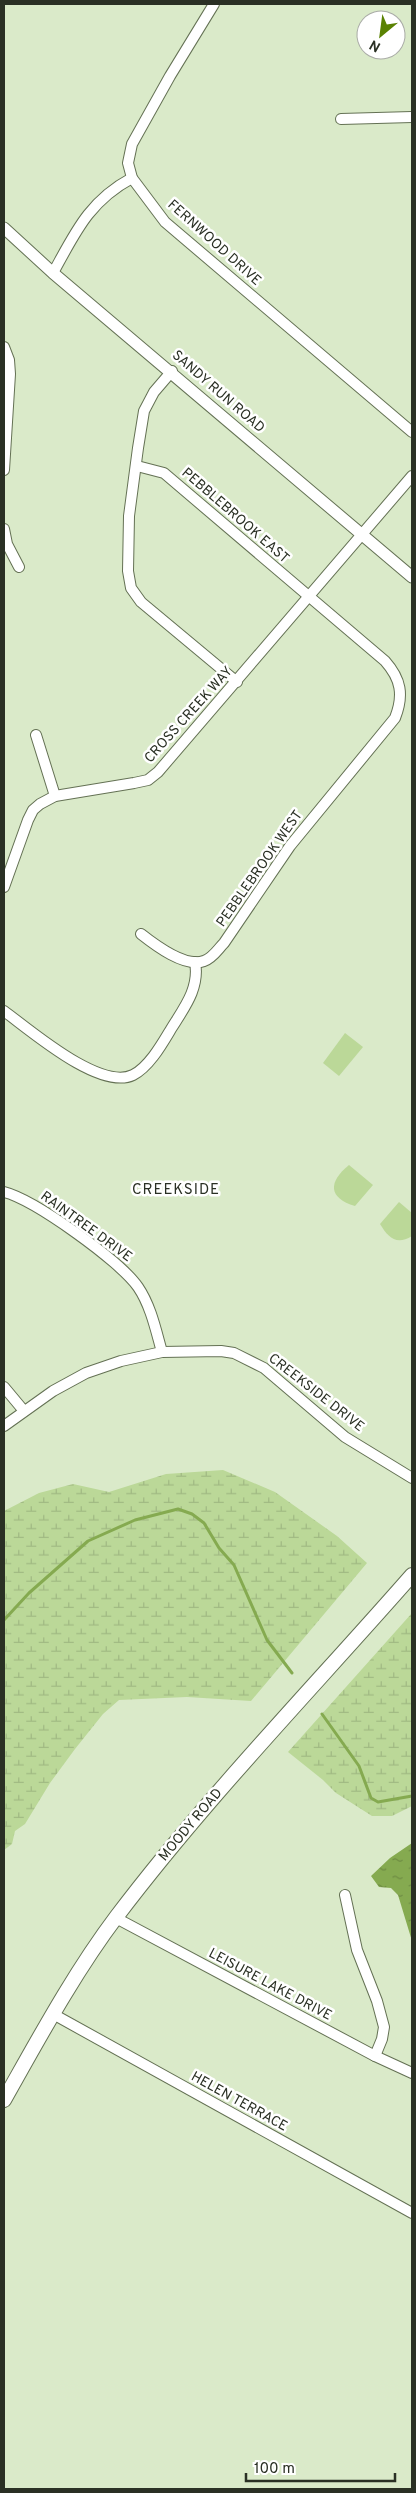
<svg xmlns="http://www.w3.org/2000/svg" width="416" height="2493" font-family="Overpass,sans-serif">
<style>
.grass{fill:#bbd898}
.wetland{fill:url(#wetland-marsh)}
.water{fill:url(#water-ripples)}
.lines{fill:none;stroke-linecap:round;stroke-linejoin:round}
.stream{stroke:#85aa50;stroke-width:3}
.minor-casing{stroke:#647154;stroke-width:12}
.tertiary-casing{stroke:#647154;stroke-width:13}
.secondary-casing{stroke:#647154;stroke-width:16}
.minor{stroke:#fff;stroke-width:10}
.tertiary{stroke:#fff;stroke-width:11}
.secondary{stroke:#fff;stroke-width:14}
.labels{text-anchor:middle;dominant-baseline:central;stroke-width:5;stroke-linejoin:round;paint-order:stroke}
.street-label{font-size:14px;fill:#2a3024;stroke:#fff}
.neighbourhood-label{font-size:15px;letter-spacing:1px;fill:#2a3024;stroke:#fff}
</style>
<defs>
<pattern id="wetland-marsh" width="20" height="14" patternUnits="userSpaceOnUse" patternTransform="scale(1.25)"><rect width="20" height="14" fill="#bbd898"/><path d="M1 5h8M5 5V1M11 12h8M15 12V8" fill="none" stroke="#a1ba83"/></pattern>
<pattern id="water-ripples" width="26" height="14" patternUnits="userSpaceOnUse" patternTransform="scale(1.25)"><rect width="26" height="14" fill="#85aa50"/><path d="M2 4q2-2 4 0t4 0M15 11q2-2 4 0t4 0" fill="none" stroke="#6d8b42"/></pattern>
</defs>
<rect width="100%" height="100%" fill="#daeac9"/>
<!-- grass -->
<g class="grass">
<path d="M 345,1033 L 363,1047 L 339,1076 L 323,1063 Z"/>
<path d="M 349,1165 L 373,1185 L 355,1206 C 328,1198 328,1182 349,1165 Z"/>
<path d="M 399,1202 L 412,1213 L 412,1236 C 396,1246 388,1237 380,1224 Z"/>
</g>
<!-- wetland -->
<g class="wetland">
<path d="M 223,1470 L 275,1492 L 337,1536 L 367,1563 L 251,1701 L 187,1697 L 119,1700 L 103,1714 L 75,1749 L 50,1783 L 25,1824 L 15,1831 L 12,1844 L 4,1850 L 4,1511 L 39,1493 L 73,1484 L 109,1492 L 166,1474 Z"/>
<path d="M 412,1613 L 412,1806 L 392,1816 L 372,1816 L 336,1793 L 323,1780 L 288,1752 Z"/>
</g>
<!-- water -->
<path class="water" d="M 412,1843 L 412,1941 L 398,1895 L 391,1888 L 379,1887 L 371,1876 L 390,1858 Z"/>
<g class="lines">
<!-- stream -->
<g class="stream">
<path d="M 4,1620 L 29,1593 L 88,1541 L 135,1520 L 178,1509 L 192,1514 L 204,1523 L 219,1548 L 234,1565 L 267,1640 L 292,1673"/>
<path d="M 322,1714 L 359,1766 L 371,1798 L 378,1802 L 412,1796"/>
</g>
<defs>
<g id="minor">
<path d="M 214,4 L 170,76 L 132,144 L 128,163 L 132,178 L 165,222 L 412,432"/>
<path d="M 341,119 L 412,117"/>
<path d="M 53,273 C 75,233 89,201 132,178"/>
<path d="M 4,347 L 9,360 L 10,374 L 4,470"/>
<path d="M 172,371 L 154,392 L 144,411 L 138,448 L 129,516 L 128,571 L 131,588 L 141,602 L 237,682"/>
<path d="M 137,466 L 164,473 L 385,661 C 401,679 404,695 395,718 L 290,846 L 224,943 C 218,949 213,958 204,961 C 185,968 155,945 141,934"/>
<path d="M 4,529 L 7,544 L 19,567"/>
<path d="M 36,735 L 55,796"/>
<path d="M 4,887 L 28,820 L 33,810 L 40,804 L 55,796 L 134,783 L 148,780 L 158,772 L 412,476"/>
<path d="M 4,1011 C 30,1030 100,1091 133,1075 C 149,1067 162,1044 171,1029 C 184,1008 200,988 195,962"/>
<path d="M 4,1192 C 35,1200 120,1261 138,1287 C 151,1306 156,1331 162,1352"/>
<path d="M 4,1387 L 24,1411"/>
<path d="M 4,1426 L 53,1391 L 86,1373 L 121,1361 L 162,1352 L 221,1351 L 234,1353 L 264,1368 L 345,1437 L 412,1478"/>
<path d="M 345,1895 L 357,1950 L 377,2001 L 384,2027 L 382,2039 L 375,2056"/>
<path d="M 116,1918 L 375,2056 L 412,2073"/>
<path d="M 53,2014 L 412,2213"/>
</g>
<path id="tertiary" d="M 4,228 L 53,273 L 412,577"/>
<path id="secondary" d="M 4,2100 C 39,2038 74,1973 117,1916 C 208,1796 313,1688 412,1575"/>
</defs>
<!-- minor casing -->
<use href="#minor" class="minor-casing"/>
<!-- tertiary casing -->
<use href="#tertiary" class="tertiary-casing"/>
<!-- secondary casing -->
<use href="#secondary" class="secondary-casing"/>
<!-- minor -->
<use href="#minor" class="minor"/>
<!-- tertiary -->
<use href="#tertiary" class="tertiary"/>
<!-- secondary -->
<use href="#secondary" class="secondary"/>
</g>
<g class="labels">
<!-- street labels -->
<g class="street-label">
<text transform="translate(214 243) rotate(42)">FERNWOOD DRIVE</text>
<text transform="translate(218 392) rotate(41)">SANDY RUN ROAD</text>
<text transform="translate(235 516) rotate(41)">PEBBLEBROOK EAST</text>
<text transform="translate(189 715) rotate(-48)">CROSS CREEK WAY</text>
<text transform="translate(260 869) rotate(-55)">PEBBLEBROOK WEST</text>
<text transform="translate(86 1227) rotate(36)">RAINTREE DRIVE</text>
<text transform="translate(316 1393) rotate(38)">CREEKSIDE DRIVE</text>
<text transform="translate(191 1825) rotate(-50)">MOODY ROAD</text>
<text transform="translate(270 1985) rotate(28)">LEISURE LAKE DRIVE</text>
<text transform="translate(239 2102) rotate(29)">HELEN TERRACE</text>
</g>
<!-- neighbourhood labels -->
<g class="neighbourhood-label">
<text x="176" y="1190">CREEKSIDE</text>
</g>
</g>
<!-- border -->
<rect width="416" height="2493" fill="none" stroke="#2a3024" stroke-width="10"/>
<!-- north arrow -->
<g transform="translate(381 35) rotate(209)"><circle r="24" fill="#ffffff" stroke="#aaaca7"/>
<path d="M0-4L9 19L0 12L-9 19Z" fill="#5a8203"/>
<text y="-8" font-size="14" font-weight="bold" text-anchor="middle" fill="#2a3024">N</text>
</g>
<!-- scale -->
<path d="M246 2473v8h149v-8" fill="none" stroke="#2a3024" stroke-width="2.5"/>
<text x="254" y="2473" font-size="15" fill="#2a3024" stroke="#ffffff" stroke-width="4" paint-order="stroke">100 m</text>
</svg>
